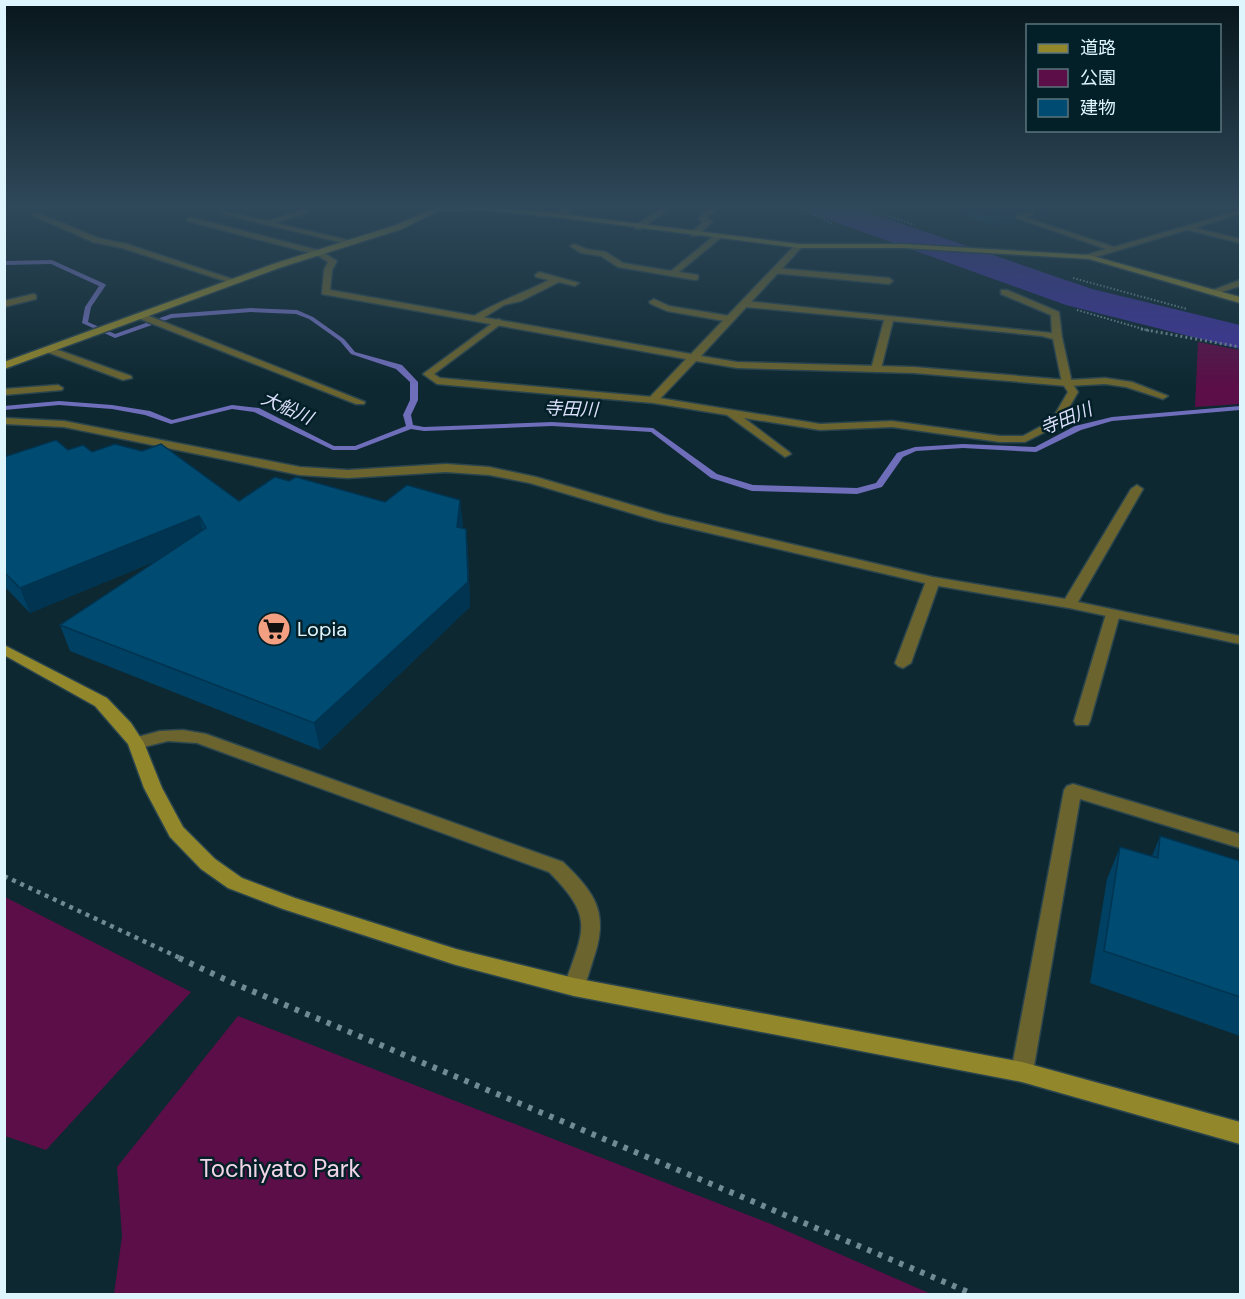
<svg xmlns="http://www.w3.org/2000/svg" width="1245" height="1299" font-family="'DM Sans','Noto Sans JP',sans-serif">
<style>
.green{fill:#5b0e47}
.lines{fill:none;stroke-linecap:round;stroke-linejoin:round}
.stream{fill:#6f6eba;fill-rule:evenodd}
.river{fill:#40349d;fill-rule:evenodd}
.lane-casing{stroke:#2a454e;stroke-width:3}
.street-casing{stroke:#2a454e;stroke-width:3}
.secondary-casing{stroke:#2a454e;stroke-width:3}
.path-far3{stroke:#718a93;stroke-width:2;stroke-dasharray:1.5 2;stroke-linecap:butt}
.path-far2{stroke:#718a93;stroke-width:3;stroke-dasharray:2 3;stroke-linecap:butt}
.path-far1{stroke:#718a93;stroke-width:4.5;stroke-dasharray:4 5;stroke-linecap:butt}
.path{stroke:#718a93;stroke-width:6;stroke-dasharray:4.5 7;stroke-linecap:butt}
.lane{fill:#6b642f;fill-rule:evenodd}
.street{fill:#6b642f;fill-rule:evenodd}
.secondary{fill:#93872b;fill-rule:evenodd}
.wall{fill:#004062}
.shaded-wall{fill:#003450}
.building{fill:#004b72;stroke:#003450;stroke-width:1.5}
.labels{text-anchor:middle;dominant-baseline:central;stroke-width:5;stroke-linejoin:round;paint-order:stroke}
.far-water-label{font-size:18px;font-style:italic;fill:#dde0fc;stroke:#031f27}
.poi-label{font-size:20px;fill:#def5fe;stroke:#031f27;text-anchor:start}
.near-park-label{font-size:24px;fill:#f2d5e6;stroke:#031f27}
</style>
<rect width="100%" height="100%" fill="#0d2831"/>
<!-- green -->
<g class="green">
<path d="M 1198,342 L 1240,350 L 1240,404 L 1195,407 Z"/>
<path d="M 5,897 L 191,992 L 46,1150 L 5,1136 Z"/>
<path d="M 238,1016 L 771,1224 L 931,1294 L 114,1294 L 122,1236 L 117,1167 Z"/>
</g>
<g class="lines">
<!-- stream -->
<g class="stream">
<path d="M 4,225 L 7,227 L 4,228 Z"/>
<path d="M 52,260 L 105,284 L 106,285 L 91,307 L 88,322 L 115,334 L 171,314 L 251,308 L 297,310 L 313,317 L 344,339 L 355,352 L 402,365 L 418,382 L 418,400 L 411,415 L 413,425 L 424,427 L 552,422 L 653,428 L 717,474 L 753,485 L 857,488 L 876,483 L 897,453 L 915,447 L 963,444 L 1035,447 L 1075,426 L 1112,417 L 1240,406 L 1240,410 L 1112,421 L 1081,430 L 1036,452 L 963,448 L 916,451 L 903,457 L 882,487 L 857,494 L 752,491 L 711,478 L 651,432 L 552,426 L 424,431 L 411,429 L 356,450 L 333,450 L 254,412 L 232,409 L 171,424 L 145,415 L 112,409 L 59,405 L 4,410 L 4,406 L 59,401 L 112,405 L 150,411 L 172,420 L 232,405 L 259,408 L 334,446 L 355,446 L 406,426 L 403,415 L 410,400 L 410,382 L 396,369 L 351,354 L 340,341 L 309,319 L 296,314 L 251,312 L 172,318 L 115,338 L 82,323 L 85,307 L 99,286 L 51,264 L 4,265 L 4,261 Z"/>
</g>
<!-- river -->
<path class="river" d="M 809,207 L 853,207 L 1092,289 L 1240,325 L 1240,349 L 1066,305 L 813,214 Z"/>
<defs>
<g id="lane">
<path d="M 567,207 L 576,207 L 558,217 L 551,215 Z"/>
<path d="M 664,207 L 672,207 L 641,229 L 635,229 L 635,225 Z"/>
<path d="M 711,207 L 719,207 L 707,218 L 713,221 L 697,236 L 691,236 L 691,232 L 703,222 L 698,219 Z"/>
<path d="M 1056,207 L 1069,207 L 1015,219 L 1011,217 Z"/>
<path d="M 305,209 L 308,213 L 275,223 L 352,241 L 352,245 L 222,214 L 226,212 L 267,221 Z"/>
<path d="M 190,217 L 321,251 L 322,253 L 318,255 L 187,221 L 186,219 Z"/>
<path d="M 715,235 L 722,237 L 679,272 L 698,275 L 698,279 L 695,280 L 618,267 L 601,256 L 581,253 L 570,246 L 574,244 L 586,249 L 606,252 L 623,263 L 671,271 Z"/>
<path d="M 776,268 L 889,278 L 893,281 L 889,284 L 773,273 L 772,271 Z"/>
<path d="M 539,272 L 579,283 L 575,286 L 559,282 L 521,301 L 504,305 L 480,320 L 474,320 L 474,316 C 498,301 524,293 549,280 L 536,277 L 535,275 Z"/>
<path d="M 1240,280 L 1240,286 L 1212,295 L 1208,292 Z"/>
<path d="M 1001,290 L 1007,290 L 1059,312 L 1062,337 L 1072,383 L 1078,392 L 1059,425 L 1025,442 L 1000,442 L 892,427 L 820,430 L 744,418 L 789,452 L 791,454 L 785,457 L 727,415 L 653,403 L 437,384 L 423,374 L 498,319 L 501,320 L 501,324 L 434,374 L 440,378 L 653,397 L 820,424 L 892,421 L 1000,436 L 1023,436 L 1051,421 L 1068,392 L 1062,383 L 1053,339 L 1042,336 L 893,321 L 881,369 L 876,372 L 871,369 L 884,320 L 745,307 L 740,304 L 745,301 L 1052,333 L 1051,315 L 1001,294 Z"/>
<path d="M 33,294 L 36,295 L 36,299 L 4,307 L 4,301 Z"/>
<path d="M 654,299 L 669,306 L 730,316 L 735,319 L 730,322 L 667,311 L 651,304 L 649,302 Z"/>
<path d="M 138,314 L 144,314 L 365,402 L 364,404 L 356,404 L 138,318 Z"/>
<path d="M 50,347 L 131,376 L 132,378 L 123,380 L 47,352 L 45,350 Z"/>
<path d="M 58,385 L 63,388 L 62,390 L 4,395 L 4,389 Z"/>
<path d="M 933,577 L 940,581 L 911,663 L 903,668 L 898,666 L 895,663 L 926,581 Z"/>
<path d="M 1113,610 L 1120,614 L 1090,721 L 1088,725 L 1076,725 L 1074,721 L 1106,614 Z"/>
</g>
<g id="street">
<path d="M 984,207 L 994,207 L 1114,247 L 1240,210 L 1240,214 L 1195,228 L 1240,239 L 1240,243 L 1187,230 L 1089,259 L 1085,257 L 1086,255 L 1106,249 Z"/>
<path d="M 36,212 L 98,238 L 127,244 L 238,281 L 231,283 L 122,248 L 93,242 L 33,216 L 32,214 Z"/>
<path d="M 796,244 L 803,246 L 701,356 L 737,362 L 914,367 L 1067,380 L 1105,378 L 1132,382 L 1168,396 L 1163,399 L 1126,387 L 1105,384 L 1067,386 L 914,373 L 737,368 L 696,361 L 657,402 L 649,402 L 649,398 L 686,359 L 322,294 L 324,270 L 328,262 L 314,253 L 321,251 L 337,261 L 332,270 L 330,290 L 691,354 Z"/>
<path d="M 4,418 L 64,421 L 300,467 L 348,470 L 446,464 L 489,467 L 536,477 L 666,515 L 933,577 L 1065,599 L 1131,489 L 1137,485 L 1143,489 L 1078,602 L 1240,636 L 1240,644 L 1069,608 L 933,585 L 658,521 L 530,483 L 489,475 L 446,472 L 348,478 L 300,475 L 64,427 L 4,424 Z"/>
<path d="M 183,730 L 206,734 L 563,862 C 595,893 609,912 594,957 C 590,969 587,982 581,993 L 574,996 L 567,993 L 564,987 C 583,930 596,919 549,872 L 197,743 L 168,741 L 136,749 L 130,747 L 128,743 L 130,739 L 160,731 Z"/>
<path d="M 1073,784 L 1240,834 L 1240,848 L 1080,799 L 1033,1072 L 1030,1079 L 1022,1082 L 1014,1079 L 1011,1072 L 1064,790 L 1067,786 Z"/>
</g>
<g id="secondary">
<path d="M 437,207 L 493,207 L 555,213 L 799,244 L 903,244 L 1089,255 L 1240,297 L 1240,303 L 1089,259 L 903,248 L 799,248 L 555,217 L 485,210 L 438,211 L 402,229 L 279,268 L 4,369 L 4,362 L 273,264 L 396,225 Z"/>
<path d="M 4,645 L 107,698 L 131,723 L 144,743 L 162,788 L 183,827 L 215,859 L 242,878 L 295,898 L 456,949 L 574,978 L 1022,1062 L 1240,1122 L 1240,1144 L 1022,1082 L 574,996 L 456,965 L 283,909 L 228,888 L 201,869 L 170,837 L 144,788 L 128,744 L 95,706 L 4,655 Z"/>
</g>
</defs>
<!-- lane casing -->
<use href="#lane" class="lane-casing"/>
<!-- street casing -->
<use href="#street" class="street-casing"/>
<!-- secondary casing -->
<use href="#secondary" class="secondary-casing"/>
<!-- path-far3 -->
<g class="path-far3">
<path d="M 799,207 L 833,224"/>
<path d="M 861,207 L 915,225"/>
<path d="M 1073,278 L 1187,309"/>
<path d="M 1077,310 L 1150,331"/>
</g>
<!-- path-far2 -->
<path class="path-far2" d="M 1141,329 L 1240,347"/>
<!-- path-far1 -->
<path class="path-far1" d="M 4,876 L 182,959"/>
<!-- path -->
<path class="path" d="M 179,958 L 233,983 L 973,1294"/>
<!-- lane -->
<use href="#lane" class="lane"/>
<!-- street -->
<use href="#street" class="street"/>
<!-- secondary -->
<use href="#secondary" class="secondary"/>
</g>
<!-- wall -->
<g class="wall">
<path d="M 942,207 L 1117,207 L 1087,212 L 1077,209 L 1033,218 L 1034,210 L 1019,213 L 1017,212 L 1015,221 L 992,226 Z"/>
<path d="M 68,450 L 92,452 L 239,501 L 289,481 L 385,502 L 463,524 L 462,528 L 466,529 L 468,553 L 470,607 L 320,750 L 70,651 L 60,625 L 161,559 L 30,613 L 4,586 L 4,457 Z"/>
<path d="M 1160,836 L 1240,861 L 1240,1036 L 1090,983 L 1107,879 L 1120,847 L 1152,856 Z"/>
</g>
<!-- shaded-wall -->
<g class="shaded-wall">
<path d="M 1020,207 L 1077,207 L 1077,209 L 1033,218 L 1034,210 L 1019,213 Z"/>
<path d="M 1089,207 L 1117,207 L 1087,212 Z"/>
<path d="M 1017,209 L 1015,221 L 992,226 L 995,214 Z"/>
<path d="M 460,500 L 463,524 L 459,551 L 457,527 Z"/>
<path d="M 199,516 L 206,540 L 30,613 L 20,588 Z"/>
<path d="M 466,529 L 468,553 L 470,607 L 320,750 L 314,723 Z"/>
</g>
<!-- building -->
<g class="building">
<path d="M 976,207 L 1011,207 L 1017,209 L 995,214 Z"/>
<path d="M 56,440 L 68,450 L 83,445 L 92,452 L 115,444 L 142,451 L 161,444 L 239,501 L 275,477 L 289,481 L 296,477 L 385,502 L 407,485 L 460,500 L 457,527 L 466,529 L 468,582 L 314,723 L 60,625 L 206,528 L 199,516 L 20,588 L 4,572 L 4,457 Z"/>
<path d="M 1160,836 L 1240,861 L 1240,997 L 1104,951 L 1120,847 L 1158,858 Z"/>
</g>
<!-- sky -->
<linearGradient id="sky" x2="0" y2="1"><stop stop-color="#07161b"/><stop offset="0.53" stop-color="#2f485a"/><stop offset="1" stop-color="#2f485a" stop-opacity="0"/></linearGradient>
<rect width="1245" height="388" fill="url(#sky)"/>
<!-- icons -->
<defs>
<symbol id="supermarket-disc" viewBox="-11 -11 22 22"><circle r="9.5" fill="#f2a081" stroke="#031f27"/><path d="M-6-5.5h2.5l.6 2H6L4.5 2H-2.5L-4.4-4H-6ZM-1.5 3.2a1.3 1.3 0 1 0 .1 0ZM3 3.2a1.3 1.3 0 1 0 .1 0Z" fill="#111"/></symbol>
</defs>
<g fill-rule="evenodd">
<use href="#supermarket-disc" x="255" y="610" width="38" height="38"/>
</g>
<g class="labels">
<!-- far-water labels -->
<g class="far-water-label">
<text transform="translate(287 408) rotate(24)">大船川</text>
<text transform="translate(571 409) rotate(2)">寺田川</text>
<text transform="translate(1066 419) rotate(-23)">寺田川</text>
</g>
<!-- poi labels -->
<g class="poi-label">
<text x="297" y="629">Lopia</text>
</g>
<!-- near-park labels -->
<g class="near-park-label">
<text x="280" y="1168">Tochiyato Park</text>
</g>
</g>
<!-- border -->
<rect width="1245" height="1299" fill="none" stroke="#def5fe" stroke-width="12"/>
<!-- legend -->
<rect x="1026" y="24" width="195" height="108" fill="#031f27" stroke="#5b757d" stroke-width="1.5"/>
<rect x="1038" y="44" width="30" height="9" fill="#93872b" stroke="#5b757d" stroke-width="1.5"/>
<text x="1080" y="54" font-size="18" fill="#def5fe">道路</text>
<rect x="1038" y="69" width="30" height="18" fill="#5b0e47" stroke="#5b757d" stroke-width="1.5"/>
<text x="1080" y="84" font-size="18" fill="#def5fe">公園</text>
<rect x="1038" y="99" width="30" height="18" fill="#004b72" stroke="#5b757d" stroke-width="1.5"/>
<text x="1080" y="114" font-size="18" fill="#def5fe">建物</text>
</svg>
